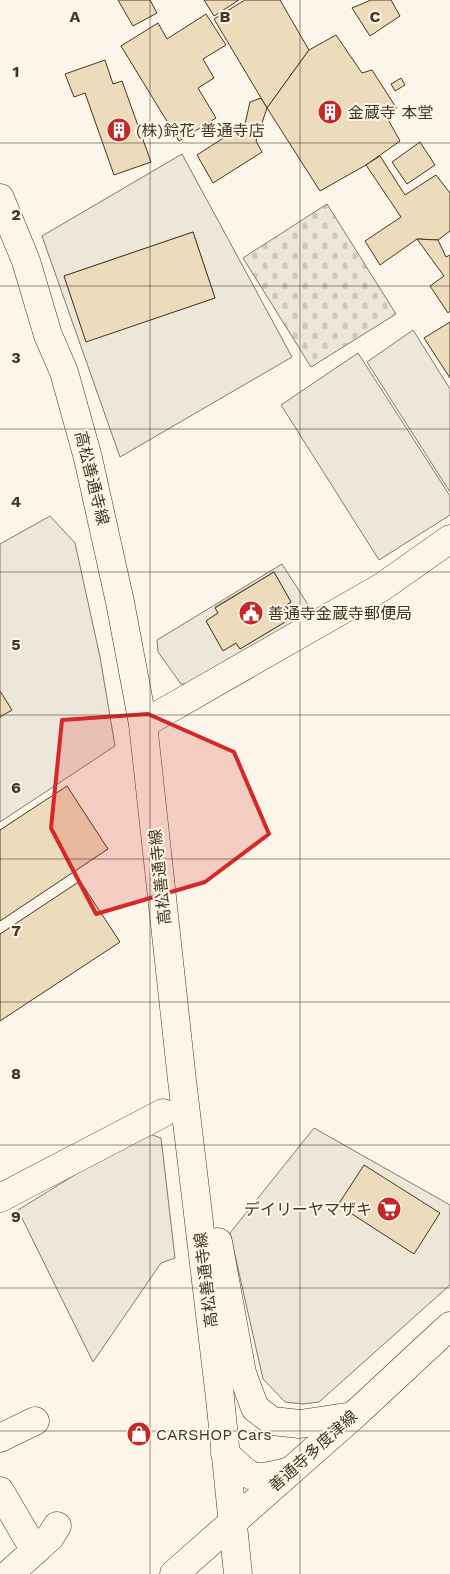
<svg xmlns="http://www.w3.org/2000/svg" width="450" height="1574" font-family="'Work Sans','Noto Sans JP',sans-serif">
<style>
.cemetery{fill:url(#cemetery-stones);stroke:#887966}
.green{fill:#ede6d9;stroke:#887966}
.parking{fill:#ede7d9;stroke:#887966;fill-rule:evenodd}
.building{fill:#ecdcbc;stroke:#4a3520}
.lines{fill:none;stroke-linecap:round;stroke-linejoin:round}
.minor-casing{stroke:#4a3520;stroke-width:29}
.primary-casing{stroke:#4a3520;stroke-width:29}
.minor{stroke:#fbf6e9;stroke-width:28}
.primary{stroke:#fbf6e9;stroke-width:28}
.marked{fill:#d62828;fill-opacity:0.2;stroke:#d62828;stroke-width:4;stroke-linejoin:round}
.grid{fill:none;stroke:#4a3520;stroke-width:1;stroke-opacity:0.55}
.labels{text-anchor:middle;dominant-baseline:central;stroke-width:4;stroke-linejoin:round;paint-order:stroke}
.poi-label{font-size:16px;fill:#4a3520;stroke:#fbf6e9;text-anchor:start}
.street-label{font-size:16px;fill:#4a3520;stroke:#fbf6e9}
.grid-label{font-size:16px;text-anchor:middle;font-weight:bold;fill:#4a3520;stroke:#fbf6e9;stroke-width:4;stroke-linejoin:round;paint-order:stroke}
</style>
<defs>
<pattern id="cemetery-stones" width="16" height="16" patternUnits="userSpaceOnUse" patternTransform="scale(1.25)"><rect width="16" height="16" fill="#ede6d9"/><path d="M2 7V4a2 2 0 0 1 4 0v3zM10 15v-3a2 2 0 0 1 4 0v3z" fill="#cdc6ba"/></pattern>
</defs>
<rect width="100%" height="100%" fill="#fbf6e9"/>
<!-- cemetery -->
<path class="cemetery" d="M 327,204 L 396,314 L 311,367 L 243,258 Z"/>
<!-- green -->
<path class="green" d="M 358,353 L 450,496 L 450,515 L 379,560 L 281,405 Z"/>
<!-- parking -->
<g class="parking">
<path d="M 182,154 L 292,357 L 120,457 L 42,236 ZM 193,232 L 215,298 L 86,341 L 64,276 Z"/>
<path d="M 413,330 L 450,389 L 450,492 L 367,362 Z"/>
<path d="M 50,516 L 75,543 L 100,657 L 115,746 L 0,822 L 0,544 Z"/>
<path d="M 282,564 L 314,614 L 192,684 L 181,684 L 158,652 L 157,640 ZM 274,572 L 291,602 L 283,607 L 290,619 L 240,649 L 236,643 L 223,650 L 206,621 L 218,613 L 215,607 Z"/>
<path d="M 314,1128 L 450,1205 L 450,1285 L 319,1402 L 303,1404 L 285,1402 L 263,1379 L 230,1233 Z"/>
<path d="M 144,1132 L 161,1138 L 175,1258 L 161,1263 L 93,1362 L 18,1210 Z"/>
</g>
<!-- building -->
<g class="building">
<path d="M 118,0 L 150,0 L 157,13 L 133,26 Z"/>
<path d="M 204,0 L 239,0 L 214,16 Z"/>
<path d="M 245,0 L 280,0 L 309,50 L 267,108 L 214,19 Z"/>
<path d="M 371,0 L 391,0 L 400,16 L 370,36 L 352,8 Z"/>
<path d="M 206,14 L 226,45 L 203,59 L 214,78 L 198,88 L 216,118 L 179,141 L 121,46 L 158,23 L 167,39 Z"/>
<path d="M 336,35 L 362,73 L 372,70 L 397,109 L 385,114 L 400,141 L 366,165 L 320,191 L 267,108 L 309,50 Z"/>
<path d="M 105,60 L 113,84 L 122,81 L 151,162 L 114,175 L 85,93 L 74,97 L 65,74 Z"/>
<path d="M 401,78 L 405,85 L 395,91 L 391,84 Z"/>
<path d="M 261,98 L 267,108 L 256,141 L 262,152 L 213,183 L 197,155 L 245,124 L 250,102 Z"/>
<path d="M 420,142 L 435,165 L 407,184 L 392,162 Z"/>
<path d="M 380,156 L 405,195 L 436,175 L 450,193 L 450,231 L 438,240 L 417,239 L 380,265 L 365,241 L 401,217 L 366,165 Z"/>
<path d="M 193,232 L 215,298 L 86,342 L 64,276 Z"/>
<path d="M 417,239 L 438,240 L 446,257 L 450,255 L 450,311 L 448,313 L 430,286 L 444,276 Z"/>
<path d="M 450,322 L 450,378 L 424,338 Z"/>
<path d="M 274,572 L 291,602 L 283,607 L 290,619 L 240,649 L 236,643 L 223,651 L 206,621 L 218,613 L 215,608 Z"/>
<path d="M 0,691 L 12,710 L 0,717 Z"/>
<path d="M 67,786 L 108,849 L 0,921 L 0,830 Z"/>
<path d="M 80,881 L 120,942 L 0,1021 L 0,934 Z"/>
<path d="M 364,1165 L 440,1213 L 414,1254 L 338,1205 Z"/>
</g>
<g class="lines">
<defs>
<g id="minor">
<path d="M 143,724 L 382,587 L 450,539"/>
<path d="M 0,1198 L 163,1113"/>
<path d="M 0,1438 L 35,1421"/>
<path d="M 0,1491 L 35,1551"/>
<path d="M 9,1574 L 50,1537 L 57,1526"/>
</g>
<g id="primary">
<path d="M 0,198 L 26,261 L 48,335 L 64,372 L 88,458 L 120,602 L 143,724 L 182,1080 L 220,1398 L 238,1574"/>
<path d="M 218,1242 L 242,1373 L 255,1408 L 272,1421 L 300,1424 L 353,1416"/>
<path d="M 225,1453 C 253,1481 252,1481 290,1471"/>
<path d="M 174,1574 L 353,1416 L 450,1326"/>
</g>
</defs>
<!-- minor casing -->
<use href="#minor" class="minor-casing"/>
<!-- primary casing -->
<use href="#primary" class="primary-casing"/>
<!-- minor -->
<use href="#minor" class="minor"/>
<!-- primary -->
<use href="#primary" class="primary"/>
</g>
<!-- marked area -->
<path class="marked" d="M 148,714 L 234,752 L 269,834 L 205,882 L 96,914 L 51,828 L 62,720 Z"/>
<!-- grid -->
<path class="grid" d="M 150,0 L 150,1574M 300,0 L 300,1574M 0,143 L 450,143M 0,286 L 450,286M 0,429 L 450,429M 0,572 L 450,572M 0,715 L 450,715M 0,859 L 450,859M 0,1002 L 450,1002M 0,1145 L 450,1145M 0,1288 L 450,1288M 0,1431 L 450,1431"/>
<!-- icons -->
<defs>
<symbol id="building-disc" viewBox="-11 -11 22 22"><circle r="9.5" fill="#c62828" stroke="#fbf6e9"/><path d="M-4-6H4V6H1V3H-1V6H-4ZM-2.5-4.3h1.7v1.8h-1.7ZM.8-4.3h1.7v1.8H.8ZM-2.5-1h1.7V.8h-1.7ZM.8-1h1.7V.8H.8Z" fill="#fff"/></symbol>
<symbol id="civic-disc" viewBox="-11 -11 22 22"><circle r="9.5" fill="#c62828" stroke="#fbf6e9"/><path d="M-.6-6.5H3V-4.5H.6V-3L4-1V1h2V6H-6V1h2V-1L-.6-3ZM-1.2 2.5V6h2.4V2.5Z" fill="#fff"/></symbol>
<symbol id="supermarket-disc" viewBox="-11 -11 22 22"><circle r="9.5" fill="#c62828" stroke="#fbf6e9"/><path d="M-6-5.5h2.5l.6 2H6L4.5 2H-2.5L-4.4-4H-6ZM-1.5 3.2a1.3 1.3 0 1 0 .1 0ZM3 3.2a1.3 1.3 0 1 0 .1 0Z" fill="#fff"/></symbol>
<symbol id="shop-disc" viewBox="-11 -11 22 22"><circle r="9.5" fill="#c62828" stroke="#fbf6e9"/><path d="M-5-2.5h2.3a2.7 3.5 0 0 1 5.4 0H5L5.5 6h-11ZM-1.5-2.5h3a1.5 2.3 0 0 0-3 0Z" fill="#fff"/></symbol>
</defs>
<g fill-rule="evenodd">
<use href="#building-disc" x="316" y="98" width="28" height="28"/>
<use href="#building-disc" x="105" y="116" width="28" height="28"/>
<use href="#civic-disc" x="237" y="599" width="28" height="28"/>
<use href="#supermarket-disc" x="375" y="1195" width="28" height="28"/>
<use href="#shop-disc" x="125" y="1420" width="28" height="28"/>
</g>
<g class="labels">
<!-- poi labels -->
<g class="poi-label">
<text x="348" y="112">金蔵寺 本堂</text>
<text x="136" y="130">(株)鈴花 善通寺店</text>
<text x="268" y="613">善通寺金蔵寺郵便局</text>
<text x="372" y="1209" text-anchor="end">デイリーヤマザキ</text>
<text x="156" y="1434">CARSHOP Cars</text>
</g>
<!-- street labels -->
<g class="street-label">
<text transform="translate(92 478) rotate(76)">高松善通寺線</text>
<text transform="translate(160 877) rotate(-96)">高松善通寺線</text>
<text transform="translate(206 1280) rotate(-97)">高松善通寺線</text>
<text transform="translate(313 1451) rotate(-42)">善通寺多度津線</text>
</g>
</g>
<g class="grid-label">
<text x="75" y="22">A</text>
<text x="225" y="22">B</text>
<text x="375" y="22">C</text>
<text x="16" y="77">1</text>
<text x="16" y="220">2</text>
<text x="16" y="363">3</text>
<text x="16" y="507">4</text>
<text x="16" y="650">5</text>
<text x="16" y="793">6</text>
<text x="16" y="936">7</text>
<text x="16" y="1079">8</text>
<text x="16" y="1222">9</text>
</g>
</svg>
